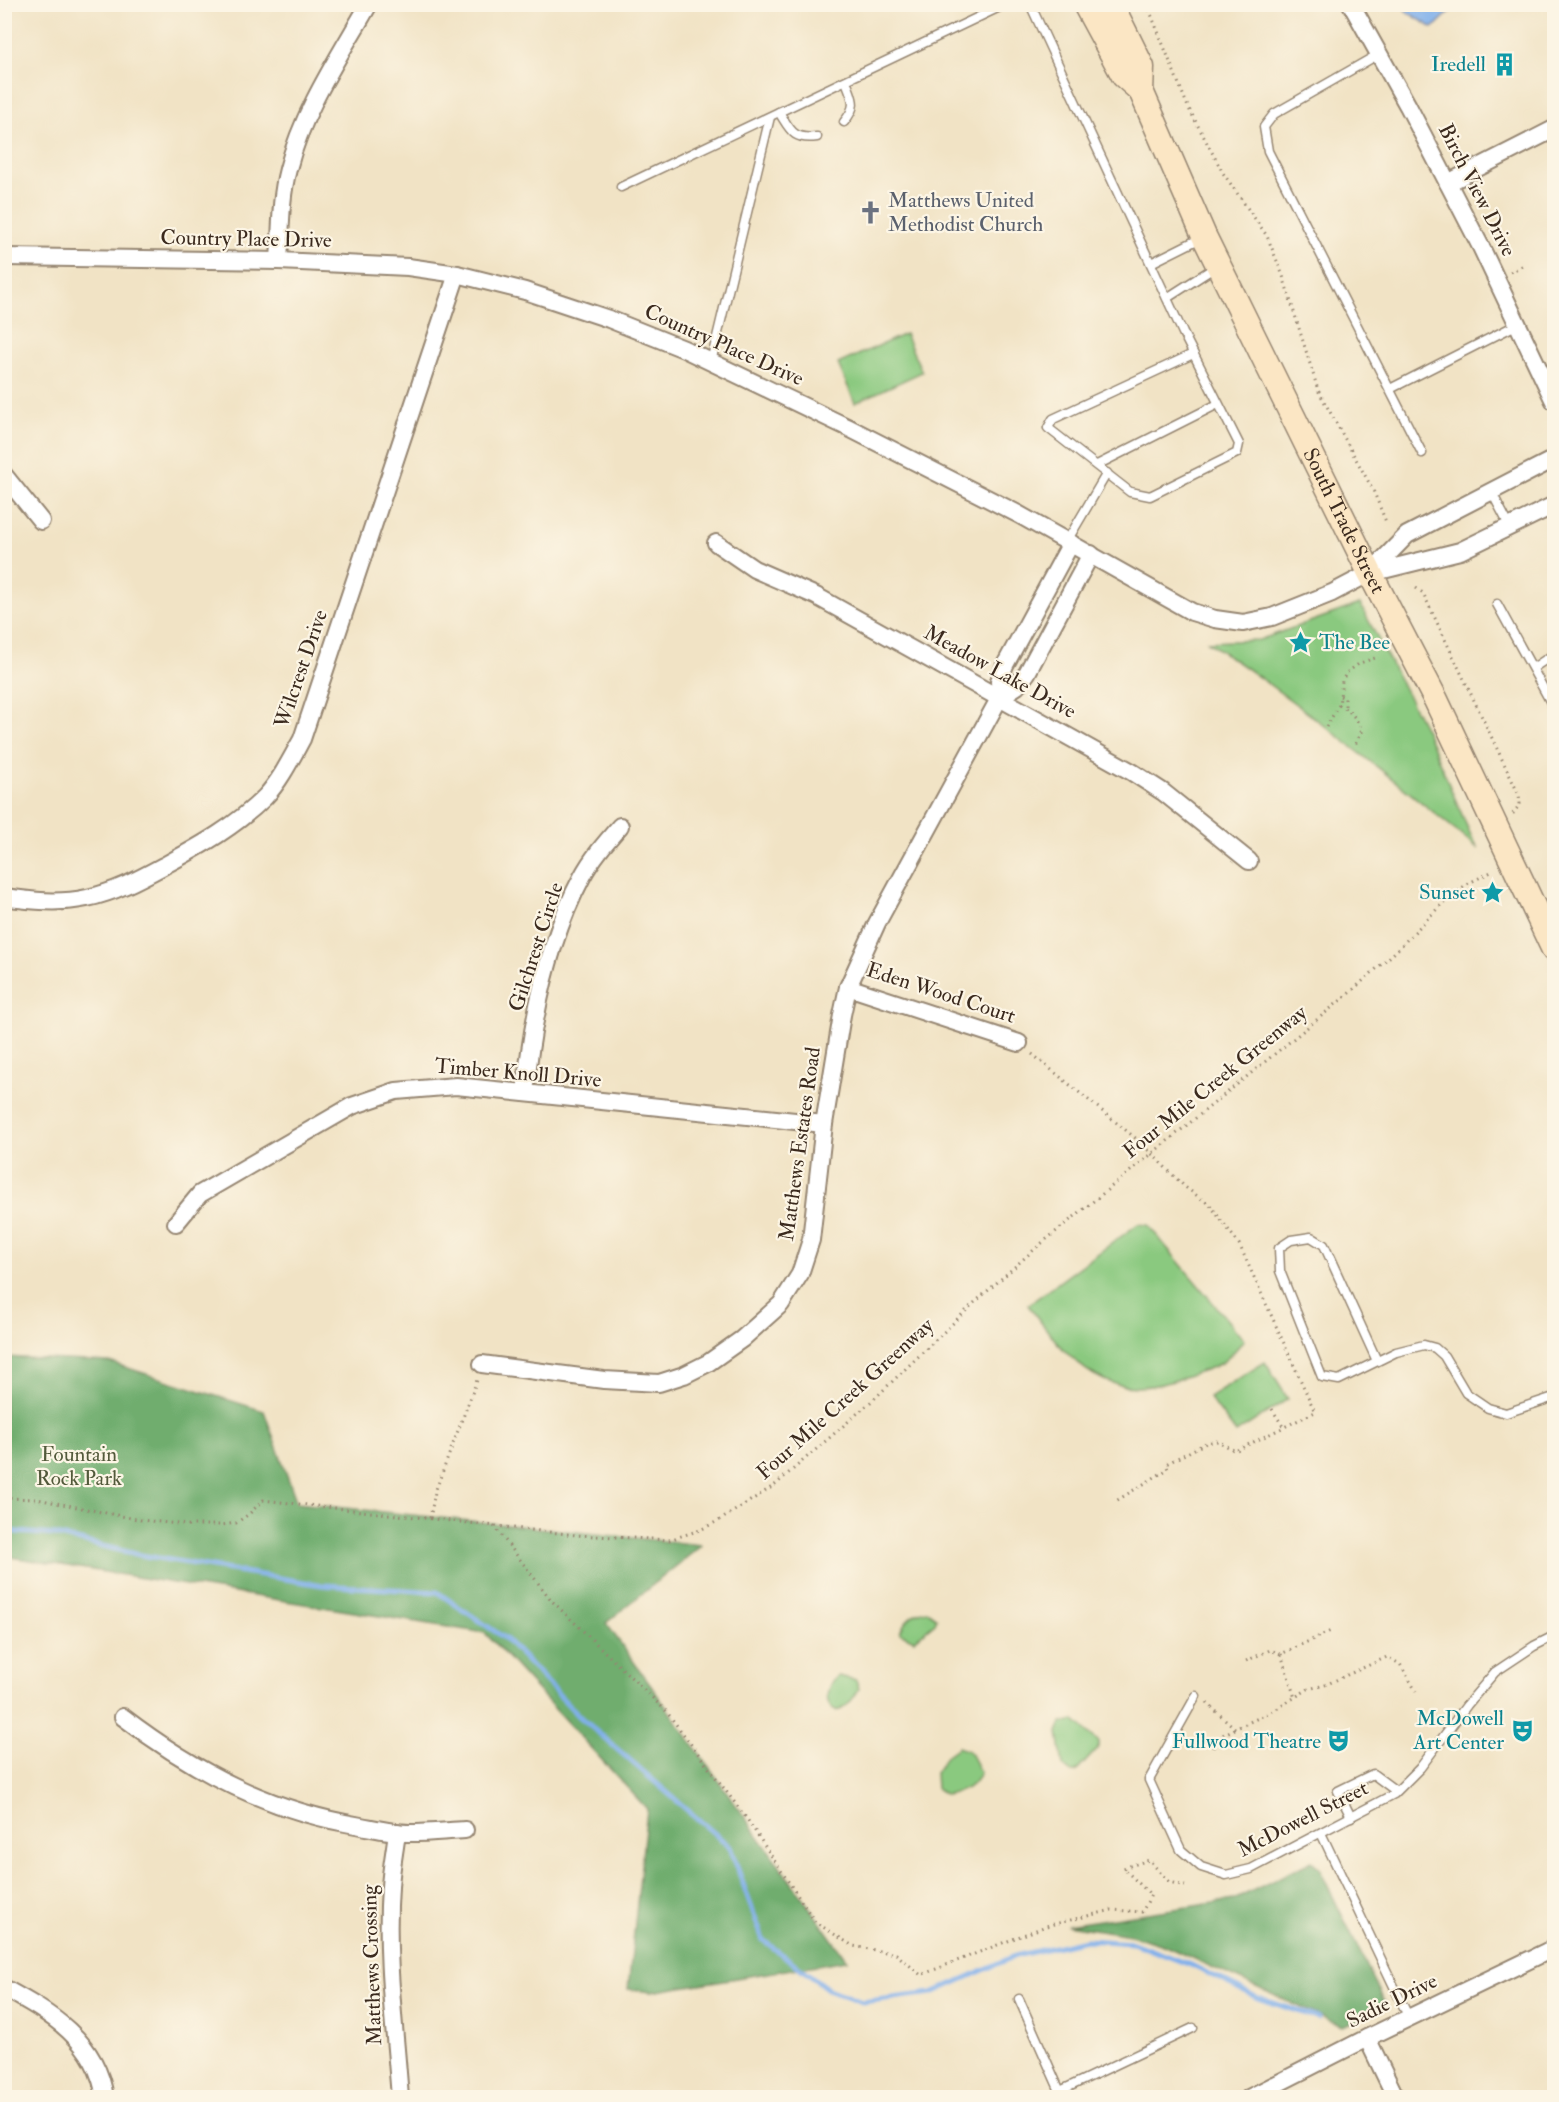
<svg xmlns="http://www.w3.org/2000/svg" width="1559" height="2102" font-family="'IM FELL Double Pica',serif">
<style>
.green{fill:#8ac97f;stroke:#627a4e;stroke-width:1.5}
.forest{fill:#6fad6e;stroke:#556c46;stroke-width:1.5}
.water{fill:#81b0eb;stroke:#5e6d84;stroke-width:1.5}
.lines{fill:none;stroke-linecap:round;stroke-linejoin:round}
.stream{stroke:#81b0eb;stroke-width:5}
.lane-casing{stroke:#968672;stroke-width:11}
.street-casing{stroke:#968672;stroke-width:20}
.secondary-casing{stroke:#968672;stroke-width:27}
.path{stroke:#968672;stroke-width:3;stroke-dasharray:1.5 4.5;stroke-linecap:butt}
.lane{stroke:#fff;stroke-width:8}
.street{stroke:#fff;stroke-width:16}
.secondary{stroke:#fbe6c4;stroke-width:24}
.labels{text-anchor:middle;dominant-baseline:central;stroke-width:4.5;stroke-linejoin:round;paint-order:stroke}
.culture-label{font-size:21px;fill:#0d838f;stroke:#fcf5e5;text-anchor:end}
.street-label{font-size:21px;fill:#3b2a1e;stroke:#fcf5e5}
.worship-label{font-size:21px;fill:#5b616d;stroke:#fcf5e5;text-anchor:start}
.park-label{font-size:21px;fill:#535a3b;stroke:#fcf5e5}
</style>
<rect width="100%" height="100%" fill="#fcf5e5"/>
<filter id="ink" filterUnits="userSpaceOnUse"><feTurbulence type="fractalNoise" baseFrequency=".0167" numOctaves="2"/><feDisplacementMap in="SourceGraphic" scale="12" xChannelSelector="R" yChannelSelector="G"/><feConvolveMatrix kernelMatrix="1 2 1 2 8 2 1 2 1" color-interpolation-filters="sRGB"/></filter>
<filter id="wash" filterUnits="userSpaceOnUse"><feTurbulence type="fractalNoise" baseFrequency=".008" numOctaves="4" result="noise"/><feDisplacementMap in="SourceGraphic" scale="24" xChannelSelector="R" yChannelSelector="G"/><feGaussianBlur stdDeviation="1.35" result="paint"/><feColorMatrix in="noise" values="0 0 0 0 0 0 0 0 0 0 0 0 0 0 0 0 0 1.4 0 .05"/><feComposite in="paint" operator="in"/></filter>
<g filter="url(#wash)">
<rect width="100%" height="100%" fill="#f1e3c5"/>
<!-- green -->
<g class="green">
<path d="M 905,334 L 922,372 L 855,403 L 838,364 Z"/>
<path d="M 1360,604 L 1426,731 L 1472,838 L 1479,849 C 1390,777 1303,705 1208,642 L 1259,640 Z"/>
<path d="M 1138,1224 L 1148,1225 L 1244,1340 C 1237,1348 1230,1358 1221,1363 C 1211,1369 1198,1372 1187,1376 C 1108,1408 1072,1365 1028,1305 Z"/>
<path d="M 1265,1362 L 1288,1399 L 1236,1433 L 1209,1397 Z"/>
<path d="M 926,1610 L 937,1618 L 935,1623 L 914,1640 L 900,1633 C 904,1621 913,1613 926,1610 Z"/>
<path d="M 838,1676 L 856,1680 L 859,1689 C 831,1738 816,1689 838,1676 Z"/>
<path d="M 1074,1720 L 1099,1742 L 1099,1747 L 1076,1772 L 1070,1772 L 1063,1766 L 1058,1732 L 1062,1723 Z"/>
<path d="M 958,1747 L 969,1751 L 980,1772 C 975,1788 961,1791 946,1795 L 936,1788 L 935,1773 L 947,1755 Z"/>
</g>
<!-- forest -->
<g class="forest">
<path d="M 4,1357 L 109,1362 L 264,1411 L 297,1503 L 702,1545 L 606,1623 L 847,1960 L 651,1992 L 628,1989 L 647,1809 L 485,1633 L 5,1556 Z"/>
<path d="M 1312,1861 L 1319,1868 L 1387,2007 L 1342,2026 L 1163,1945 L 1131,1935 L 1067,1925 L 1234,1900 Z"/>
</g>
<!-- water -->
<path class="water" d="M 1402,5 L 1457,5 L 1433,28 L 1407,12 Z"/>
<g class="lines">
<!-- stream -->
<path class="stream" d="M 4,1531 L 55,1535 L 140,1555 L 322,1585 L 437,1592 L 506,1639 L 579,1716 L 730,1847 L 763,1940 L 828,1989 L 862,2002 L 932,1993 L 1015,1956 L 1086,1940 L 1133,1943 L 1193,1966 L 1258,1998 L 1319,2018"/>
</g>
</g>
<g filter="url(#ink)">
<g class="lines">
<defs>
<g id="lane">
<path d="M 1030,4 L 1183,333 L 1239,444 L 1237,453 L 1150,496 L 1130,492 L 1048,428 L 1053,419 L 1193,354"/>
<path d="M 1379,54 L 1274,114 L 1264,127 L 1268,151 L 1422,453"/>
<path d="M 779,112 C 791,131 793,140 817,137"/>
<path d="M 844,122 C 858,105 853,100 846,81"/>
<path d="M 621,187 L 1006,4"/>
<path d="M 1151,263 L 1201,238"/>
<path d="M 1167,298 L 1217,266"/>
<path d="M 711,362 L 770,117"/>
<path d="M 1390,389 L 1518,324"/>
<path d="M 1097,465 L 1218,404"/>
<path d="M 1491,491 L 1510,527"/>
<path d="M 1067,541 L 1107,473"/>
<path d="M 1497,604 L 1554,708"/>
<path d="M 1533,668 L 1554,654"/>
<path d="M 1377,1361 L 1324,1245 L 1311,1237 L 1291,1240 L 1279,1248 L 1280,1271 L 1322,1377 L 1339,1380 L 1396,1352 L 1424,1345 L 1435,1348 L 1444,1356 L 1466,1393 L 1488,1408 L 1506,1413 L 1554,1397"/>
<path d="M 1196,1696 L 1149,1780 L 1181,1850 L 1201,1867 L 1226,1875 L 1251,1869 L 1394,1794 L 1420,1768 L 1467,1705 L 1495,1672 L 1534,1646 L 1554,1636"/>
<path d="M 1351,1817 L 1338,1791 L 1373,1774 L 1396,1791"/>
<path d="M 1321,1833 L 1409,2018"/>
<path d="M 1019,1999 L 1063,2098"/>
<path d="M 1060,2091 L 1193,2028"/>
</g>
<g id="street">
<path d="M 1351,4 L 1408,106 L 1481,247 L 1554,401"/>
<path d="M 1448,183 L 1554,129"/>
<path d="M 4,257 L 279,261 L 408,267 L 457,274 L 525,291 L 609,319 L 684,349 L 847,427 L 1018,514 L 1192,612 L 1215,619 L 1243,623 L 1272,617 L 1332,593 L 1370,573 L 1407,535 L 1554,459"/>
<path d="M 279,261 C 281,231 280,199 288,169 C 303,110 339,57 369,4"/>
<path d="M 4,475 L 41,521"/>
<path d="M 716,543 L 754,569 L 816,596 L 1132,772 L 1163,792 L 1249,861"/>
<path d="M 1371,573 L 1460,551 L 1554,505"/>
<path d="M 1000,697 L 999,681 L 1005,665 L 1071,543"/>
<path d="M 4,897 C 32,901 59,904 87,898 C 116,892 141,878 167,864 C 202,845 236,826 265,797 C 280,781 291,759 302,739 L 457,274"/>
<path d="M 848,987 L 1019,1043"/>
<path d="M 525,1093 C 532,1020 547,943 582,877 C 592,858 606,842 620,826"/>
<path d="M 176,1223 L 200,1194 L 352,1106 L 396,1091 L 456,1086 L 824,1124"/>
<path d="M 482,1364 L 604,1380 L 659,1383 L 684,1375 L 708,1363 L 742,1339 L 781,1304 L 800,1274 L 811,1240 L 824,1124 L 842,1015 L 848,987 L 877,923 L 1000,697 L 1017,686 L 1027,673 L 1091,554"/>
<path d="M 123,1717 C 195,1772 270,1811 361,1826 C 377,1829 394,1833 410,1833 C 428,1833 447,1831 465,1830"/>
<path d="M 397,1832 C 395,1850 391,1868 390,1887 C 385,1956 395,2028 400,2098"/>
<path d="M 4,1988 C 50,2013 97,2040 105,2098"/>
<path d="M 1367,2038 L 1396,2098"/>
<path d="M 1249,2098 L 1367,2038 L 1554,1948"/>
</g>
<g id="secondary">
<path id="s1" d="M 1085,4 L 1124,76 L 1141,91 L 1204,236 L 1370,573 L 1436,700 L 1554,950"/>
<path d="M 1111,4 L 1142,67 L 1141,91"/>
</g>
</defs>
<!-- lane casing -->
<use href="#lane" class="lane-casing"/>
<!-- street casing -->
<use href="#street" class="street-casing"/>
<!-- secondary casing -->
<use href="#secondary" class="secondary-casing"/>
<!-- path -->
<g class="path">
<path d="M 1147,4 L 1188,107 L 1223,173 L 1267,236 L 1283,276 L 1318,390 L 1373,490 L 1386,522"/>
<path d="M 1444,138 L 1458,131"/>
<path d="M 1510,272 L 1524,265"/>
<path d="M 1416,588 L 1423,593 L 1519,795 L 1520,804 L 1512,815"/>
<path d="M 1340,696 L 1345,698 L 1345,708"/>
<path d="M 1339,705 C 1351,711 1356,718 1362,730 L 1354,747"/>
<path d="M 1326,727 L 1339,705 L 1342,681 L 1346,673 L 1360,663 L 1375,658"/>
<path d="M 1032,1054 L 1139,1141 L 1185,1187 L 1210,1205 L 1239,1244 L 1315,1412 L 1235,1451 L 1218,1441 L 1206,1443 L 1166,1464 L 1168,1469 L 1116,1501"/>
<path d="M 1272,1409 L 1284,1428"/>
<path d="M 4,1498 L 37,1499 L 141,1520 L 188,1525 L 222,1525 L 236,1523 L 249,1514 L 263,1500 L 576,1535 L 669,1540 L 700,1530 L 722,1519 L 775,1485 L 873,1400 L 974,1303 L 1037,1247 L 1346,996 L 1393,954 L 1442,904 L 1467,884 L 1493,871"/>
<path d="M 430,1518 L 435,1492 L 477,1380"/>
<path d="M 494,1526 L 552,1601 L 666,1711 L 747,1819 L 815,1922 L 853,1946 L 896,1954 L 921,1975 L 1046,1926 L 1112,1910 L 1142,1912 L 1151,1895 L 1123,1868 L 1149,1860 L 1169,1882 L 1185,1886"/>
<path d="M 1281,1654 L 1295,1698"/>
<path d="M 1246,1661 L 1270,1650 L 1281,1654 L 1333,1630"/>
<path d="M 1207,1703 L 1236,1729"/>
<path d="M 1213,1748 L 1214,1741 L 1220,1736 L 1275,1710 L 1308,1689 L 1325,1685 L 1387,1657 L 1400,1664 L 1416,1691"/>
</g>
<!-- lane -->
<use href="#lane" class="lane"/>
<!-- street -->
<use href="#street" class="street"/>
<!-- secondary -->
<use href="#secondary" class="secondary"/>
</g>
</g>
<!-- icons -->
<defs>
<symbol id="building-bare" viewBox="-9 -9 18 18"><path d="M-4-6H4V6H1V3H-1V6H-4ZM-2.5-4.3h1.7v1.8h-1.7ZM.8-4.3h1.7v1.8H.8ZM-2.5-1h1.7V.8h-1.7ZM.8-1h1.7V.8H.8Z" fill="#0f9aa8" stroke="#fcf5e5" stroke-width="2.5" paint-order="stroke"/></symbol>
<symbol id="church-bare" viewBox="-9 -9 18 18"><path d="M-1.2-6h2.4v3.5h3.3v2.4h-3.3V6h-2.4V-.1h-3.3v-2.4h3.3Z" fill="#6b7280" stroke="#fcf5e5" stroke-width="2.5" paint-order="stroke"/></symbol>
<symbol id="sight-bare" viewBox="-9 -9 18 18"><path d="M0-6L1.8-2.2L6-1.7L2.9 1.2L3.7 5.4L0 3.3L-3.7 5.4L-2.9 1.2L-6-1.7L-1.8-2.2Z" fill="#0f9aa8" stroke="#fcf5e5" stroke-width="2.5" paint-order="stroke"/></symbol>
<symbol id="theatre-bare" viewBox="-9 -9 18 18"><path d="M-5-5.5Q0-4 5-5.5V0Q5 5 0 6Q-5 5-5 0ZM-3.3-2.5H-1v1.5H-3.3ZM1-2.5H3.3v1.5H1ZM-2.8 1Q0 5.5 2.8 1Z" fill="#0f9aa8" stroke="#fcf5e5" stroke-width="2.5" paint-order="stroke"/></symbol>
</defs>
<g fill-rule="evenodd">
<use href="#building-bare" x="1488" y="48" width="33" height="33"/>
<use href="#church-bare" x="854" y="196" width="33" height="33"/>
<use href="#sight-bare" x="1284" y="626" width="33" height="33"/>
<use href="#sight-bare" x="1476" y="876" width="33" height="33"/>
<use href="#theatre-bare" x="1506" y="1714" width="33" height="33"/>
<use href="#theatre-bare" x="1322" y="1724" width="33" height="33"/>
</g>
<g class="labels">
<!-- culture labels -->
<g class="culture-label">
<text x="1486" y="64">Iredell</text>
<text x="1319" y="642" text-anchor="start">The Bee</text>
<text x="1475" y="892">Sunset</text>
<text x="1504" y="1718">McDowell<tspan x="1504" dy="24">Art Center</tspan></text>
<text x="1321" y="1741">Fullwood Theatre</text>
</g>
<!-- street labels -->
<g class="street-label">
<text transform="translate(1477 190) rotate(63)">Birch View Drive</text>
<text transform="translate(246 239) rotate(1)">Country Place Drive</text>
<text transform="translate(724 345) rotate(24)">Country Place Drive</text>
<text stroke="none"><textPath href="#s1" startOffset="580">South Trade Street</textPath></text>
<text transform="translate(301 669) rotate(-71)">Wilcrest Drive</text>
<text transform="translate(1000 672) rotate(29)">Meadow Lake Drive</text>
<text transform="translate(536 947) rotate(-72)">Gilchrest Circle</text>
<text transform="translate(941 993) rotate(18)">Eden Wood Court</text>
<text transform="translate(518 1073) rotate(5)">Timber Knoll Drive</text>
<text transform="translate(1215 1082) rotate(-39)">Four Mile Creek Greenway</text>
<text transform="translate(800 1144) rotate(-82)">Matthews Estates Road</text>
<text transform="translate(845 1399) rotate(-42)">Four Mile Creek Greenway</text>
<text transform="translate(1303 1819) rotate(-27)">McDowell Street</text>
<text transform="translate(372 1965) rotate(-92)">Matthews Crossing</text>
<text transform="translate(1392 2001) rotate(-26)">Sadie Drive</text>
</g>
<!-- worship labels -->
<g class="worship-label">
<text x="888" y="200">Matthews United<tspan x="888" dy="24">Methodist Church</tspan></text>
</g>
<!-- park labels -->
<g class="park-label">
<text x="79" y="1454">Fountain<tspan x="79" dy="24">Rock Park</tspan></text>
</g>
</g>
<!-- margin -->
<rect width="1559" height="2102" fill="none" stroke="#fcf5e5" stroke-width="24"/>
</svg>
